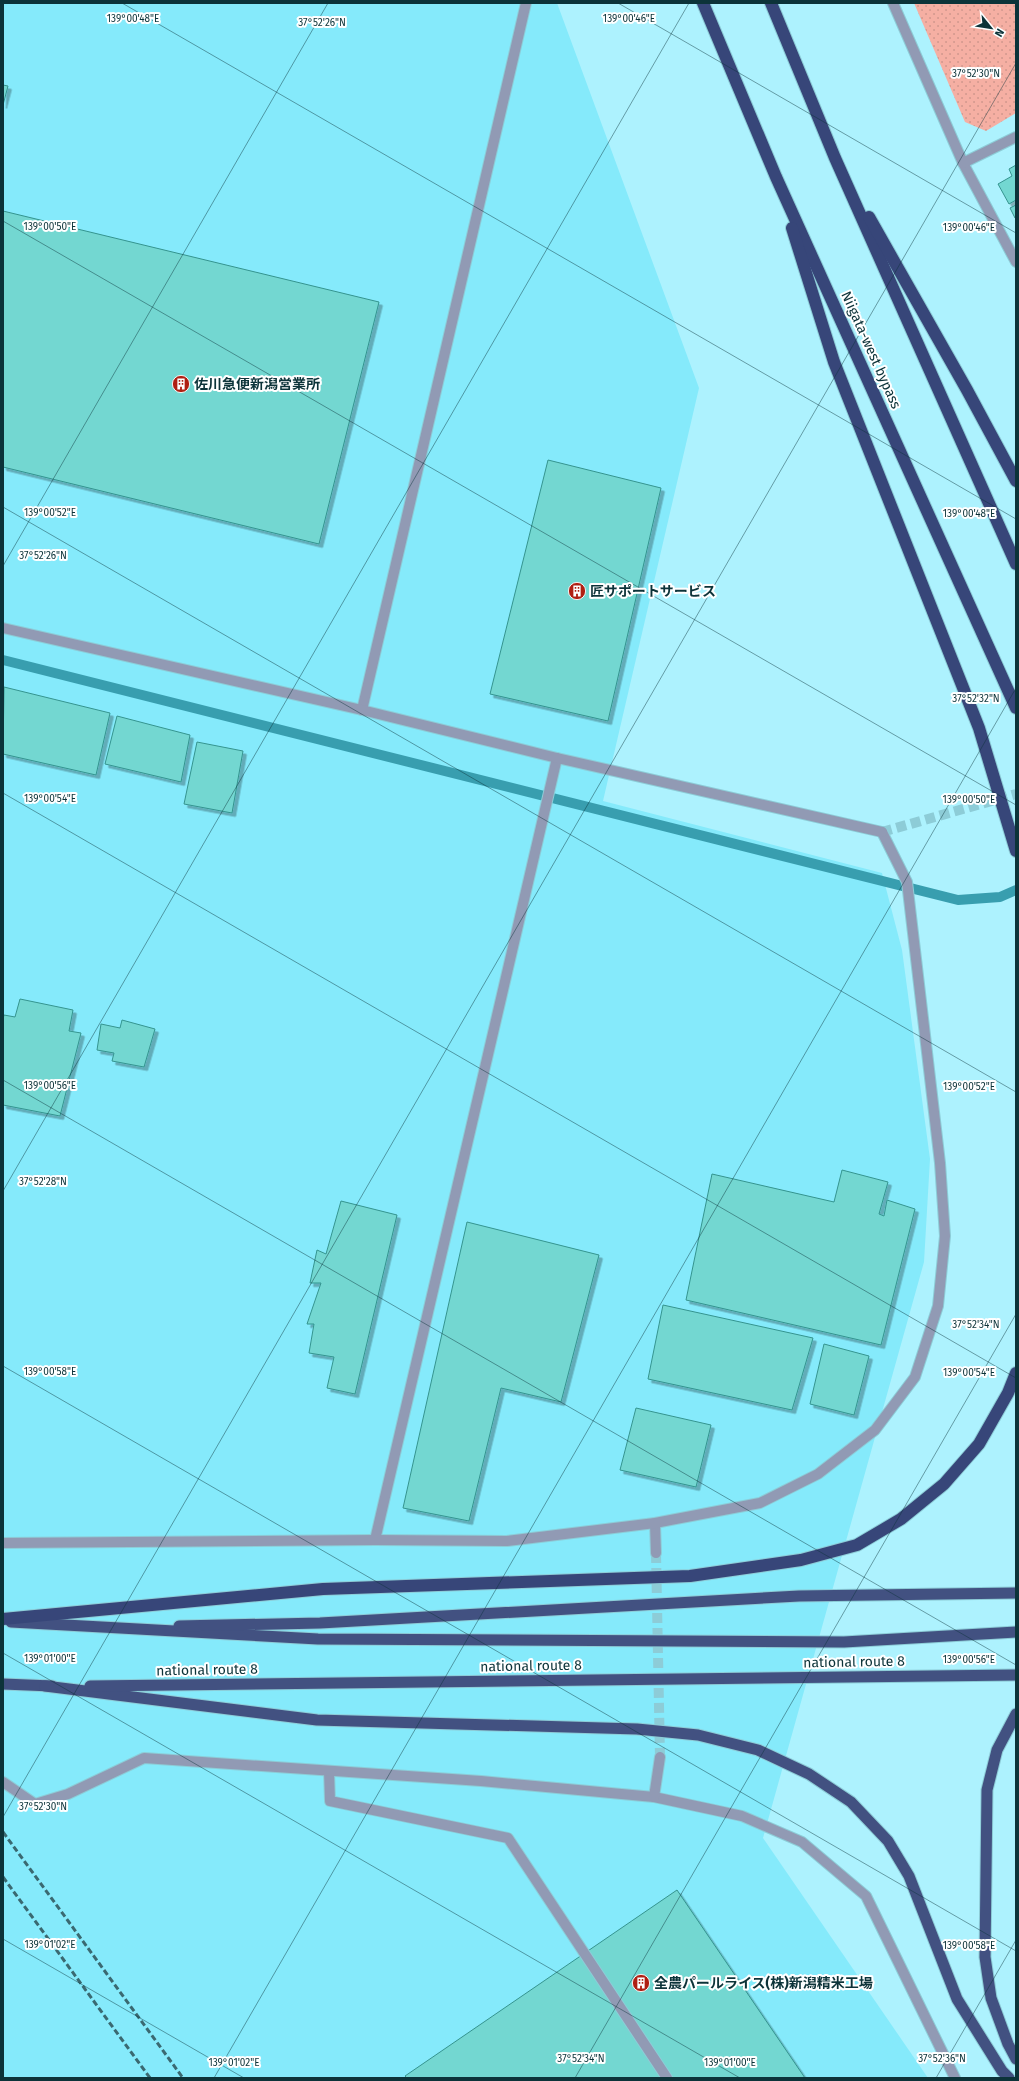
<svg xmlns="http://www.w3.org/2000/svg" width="1019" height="2081" font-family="'Fira Sans','Noto Sans JP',sans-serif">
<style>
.built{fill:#85eafb}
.park{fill:url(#park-dots)}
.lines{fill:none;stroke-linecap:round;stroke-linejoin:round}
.stream{stroke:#389eaf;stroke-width:10}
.building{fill:#73d7d1;stroke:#35948f;filter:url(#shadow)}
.minor-tunnel{stroke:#8dccd7;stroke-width:10;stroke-dasharray:10 5;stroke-linecap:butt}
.tertiary-tunnel{stroke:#8dccd7;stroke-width:10;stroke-dasharray:10 5;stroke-linecap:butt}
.service-casing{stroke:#8dccd7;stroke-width:12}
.minor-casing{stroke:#8dccd7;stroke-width:12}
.tertiary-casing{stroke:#8dccd7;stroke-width:12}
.trunk-casing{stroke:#8dccd7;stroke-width:13}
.motorway-casing{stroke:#8dccd7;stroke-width:14}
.service{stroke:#919ab4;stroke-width:10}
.minor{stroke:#919ab4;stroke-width:10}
.tertiary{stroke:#919ab4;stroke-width:10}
.trunk{stroke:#425181;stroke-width:11}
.motorway{stroke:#374679;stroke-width:12}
.rail{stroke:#3a6971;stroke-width:3;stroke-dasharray:6 3;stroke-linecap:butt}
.ticks{fill:none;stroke:#0c3339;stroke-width:1;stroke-opacity:0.45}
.labels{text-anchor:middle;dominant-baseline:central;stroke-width:4;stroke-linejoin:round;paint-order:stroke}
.street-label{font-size:14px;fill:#0c3339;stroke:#fff}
.poi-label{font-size:14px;font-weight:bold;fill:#0c3339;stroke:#fff;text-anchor:start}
.ticks-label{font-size:10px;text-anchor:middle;fill:#0c3339;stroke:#fff;stroke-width:4;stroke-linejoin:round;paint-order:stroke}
</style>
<defs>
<pattern id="park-dots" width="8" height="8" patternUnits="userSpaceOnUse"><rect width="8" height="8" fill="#f5afa3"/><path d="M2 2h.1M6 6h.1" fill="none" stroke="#d1978d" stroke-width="1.8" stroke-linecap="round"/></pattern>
<filter id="shadow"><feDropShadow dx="3.5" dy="3.5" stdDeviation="0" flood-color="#0004"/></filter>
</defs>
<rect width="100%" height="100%" fill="#adf2fe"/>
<!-- built -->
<path class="built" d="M 3,3 L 557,3 L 699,388 L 603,801 L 882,873 L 902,950 L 930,1159 L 924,1262 L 763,1838 L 928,2078 L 3,2078 Z"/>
<!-- park -->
<path class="park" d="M 914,3 L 1016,3 L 1016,113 L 986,131 L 965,122 Z"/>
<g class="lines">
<!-- stream -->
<path class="stream" d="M 3,660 L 958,900 L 1000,897 L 1016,890"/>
</g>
<!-- building -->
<g class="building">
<path d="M 3,85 L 8,86 L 3,105 Z"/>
<path d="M 1016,165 L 1016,200 L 1009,204 L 998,184 L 1012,176 L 1009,169 Z"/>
<path d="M 1016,205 L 1016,217 L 1015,218 L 1010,208 Z"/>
<path d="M 3,211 L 379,302 L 319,544 L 3,467 Z"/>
<path d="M 548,460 L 661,488 L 608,721 L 490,694 Z"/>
<path d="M 4,687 L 110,713 L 96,775 L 3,754 Z"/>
<path d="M 117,716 L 190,735 L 181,782 L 105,764 Z"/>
<path d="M 197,742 L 243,751 L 232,813 L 184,804 Z"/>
<path d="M 20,999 L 73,1010 L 69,1031 L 81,1033 L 60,1116 L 3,1105 L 3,1019 L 4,1015 L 15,1017 Z"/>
<path d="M 122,1020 L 155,1029 L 144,1067 L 112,1061 L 114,1053 L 97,1050 L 101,1024 L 120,1028 Z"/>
<path d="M 842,1170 L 888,1182 L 879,1214 L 884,1216 L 887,1200 L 915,1209 L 881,1345 L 686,1300 L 712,1174 L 834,1202 Z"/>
<path d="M 341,1201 L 397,1215 L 355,1394 L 327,1388 L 334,1357 L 309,1353 L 314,1324 L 307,1324 L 321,1283 L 310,1283 L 317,1250 L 326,1254 Z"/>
<path d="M 467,1222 L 599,1255 L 561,1402 L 501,1388 L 469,1521 L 403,1508 Z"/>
<path d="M 663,1305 L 813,1338 L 792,1410 L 648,1379 Z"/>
<path d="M 824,1344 L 869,1356 L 854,1415 L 810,1404 Z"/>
<path d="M 636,1408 L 711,1425 L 696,1487 L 620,1470 Z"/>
<path d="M 677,1890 L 805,2078 L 407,2078 L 405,2076 Z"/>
</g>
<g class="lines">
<!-- minor-tunnel -->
<path class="minor-tunnel" d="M 656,1553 L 660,1757"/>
<!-- tertiary-tunnel -->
<path class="tertiary-tunnel" d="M 882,832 L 1016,794"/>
<defs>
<path id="service" d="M 329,1771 L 330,1801 L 508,1838 L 667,2078"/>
<g id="minor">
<path d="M 893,3 L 963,163 L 1016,262"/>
<path d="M 963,163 L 1016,137"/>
<path d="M 362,710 L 526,3"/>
<path d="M 655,1523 L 656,1553"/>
<path d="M 375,1540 L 557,758"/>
<path d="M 3,1543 L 375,1540 L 507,1541 L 655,1523 L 760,1503 L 818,1474 L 875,1430 L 915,1377 L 938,1306 L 945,1236 L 940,1163 L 907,882 L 882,832"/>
<path d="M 3,1782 L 35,1804 L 68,1794 L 144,1758 L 481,1781 L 654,1797 L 742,1816 L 802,1842 L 866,1896 L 955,2078"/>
<path d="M 654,1797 L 660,1757"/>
</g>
<path id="tertiary" d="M 3,628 L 362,710 L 557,758 L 882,832"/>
<g id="trunk">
<path d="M 11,1622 L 318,1639 L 844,1642 L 1016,1632"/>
<path d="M 179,1626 L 320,1623 L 799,1596 L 1016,1593"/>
<path d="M 3,1684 L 52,1686"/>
<path d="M 45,1686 L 317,1720 L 637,1729 L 698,1735 L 758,1750 L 809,1774 L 851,1802 L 888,1841 L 909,1876 L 957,1999 L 1002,2071 L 1009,2078"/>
<path d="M 90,1686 L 1016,1675"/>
<path d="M 1016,1714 L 997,1750 L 987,1790 L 985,1957 L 991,1998 L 1008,2044 L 1016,2059"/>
</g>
<g id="motorway">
<path d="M 703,3 L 776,177 L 1016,708"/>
<path d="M 771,3 L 835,158 L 1016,564"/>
<path d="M 869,217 L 967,390 L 1016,481"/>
<path d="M 792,228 L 834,362 L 979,728 L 1016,851"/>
<path d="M 3,1619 L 323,1589 L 690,1576 L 801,1560 L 857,1545 L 901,1519 L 944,1484 L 979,1444 L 1008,1393 L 1016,1373"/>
</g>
</defs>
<!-- service casing -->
<use href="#service" class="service-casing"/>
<!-- minor casing -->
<use href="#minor" class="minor-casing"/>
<!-- tertiary casing -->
<use href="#tertiary" class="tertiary-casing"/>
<!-- trunk casing -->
<use href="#trunk" class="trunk-casing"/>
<!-- motorway casing -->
<use href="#motorway" class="motorway-casing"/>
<!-- service -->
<use href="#service" class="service"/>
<!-- minor -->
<use href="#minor" class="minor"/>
<!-- tertiary -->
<use href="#tertiary" class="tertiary"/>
<!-- trunk -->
<use href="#trunk" class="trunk"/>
<!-- motorway -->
<use href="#motorway" class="motorway"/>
<!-- rail -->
<g class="rail">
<path d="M 3,1832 L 183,2078"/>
<path d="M 3,1877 L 150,2078"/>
</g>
</g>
<!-- ticks -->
<path class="ticks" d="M 122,3 L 1016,519M 618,3 L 1016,233M 3,221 L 1016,805M 3,507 L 1016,1092M 3,566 L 328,3M 3,793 L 1016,1378M 3,1080 L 1016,1665M 3,1191 L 689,3M 3,1366 L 1016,1951M 3,1653 L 740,2078M 3,1817 L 1016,63M 3,1939 L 244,2078M 214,2078 L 1016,688M 575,2078 L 1016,1314M 936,2078 L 1016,1940"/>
<!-- icons -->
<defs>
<symbol id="building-disc" viewBox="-11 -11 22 22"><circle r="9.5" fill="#af1f12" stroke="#fff"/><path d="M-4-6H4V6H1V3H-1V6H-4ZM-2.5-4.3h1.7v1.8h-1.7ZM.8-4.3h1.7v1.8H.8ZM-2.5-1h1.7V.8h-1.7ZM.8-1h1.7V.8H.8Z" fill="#fff"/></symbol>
</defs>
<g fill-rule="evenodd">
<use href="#building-disc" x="171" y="374" width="20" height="20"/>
<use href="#building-disc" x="567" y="581" width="20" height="20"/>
<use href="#building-disc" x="631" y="1973" width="20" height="20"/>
</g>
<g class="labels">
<!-- street labels -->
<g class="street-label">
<text transform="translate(871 350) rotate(66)">Niigata-west bypass</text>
<text transform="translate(854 1662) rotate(-1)">national route 8</text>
<text transform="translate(531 1666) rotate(-1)">national route 8</text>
<text transform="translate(207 1670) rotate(-1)">national route 8</text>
</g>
<!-- poi labels -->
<g class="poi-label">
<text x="194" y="384">佐川急便新潟営業所</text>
<text x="590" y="591">匠サポートサービス</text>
<text x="654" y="1983">全農パールライス(株)新潟精米工場</text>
</g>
</g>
<g class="ticks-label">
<text x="133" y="22">139°00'48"E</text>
<text x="629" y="22">139°00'46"E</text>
<text x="322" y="26">37°52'26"N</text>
<text x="976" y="77">37°52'30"N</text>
<text x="50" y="230">139°00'50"E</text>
<text x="969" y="231">139°00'46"E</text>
<text x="50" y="516">139°00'52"E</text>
<text x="969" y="517">139°00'48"E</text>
<text x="43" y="559">37°52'26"N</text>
<text x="976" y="702">37°52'32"N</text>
<text x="50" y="802">139°00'54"E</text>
<text x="969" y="803">139°00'50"E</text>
<text x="50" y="1089">139°00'56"E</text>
<text x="969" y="1090">139°00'52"E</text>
<text x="43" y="1185">37°52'28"N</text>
<text x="976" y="1328">37°52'34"N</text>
<text x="50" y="1375">139°00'58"E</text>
<text x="969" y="1376">139°00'54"E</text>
<text x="50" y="1662">139°01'00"E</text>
<text x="969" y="1663">139°00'56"E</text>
<text x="43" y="1810">37°52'30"N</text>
<text x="50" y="1948">139°01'02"E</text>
<text x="969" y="1949">139°00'58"E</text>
<text x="581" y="2062">37°52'34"N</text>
<text x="942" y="2062">37°52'36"N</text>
<text x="234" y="2066">139°01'02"E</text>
<text x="730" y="2066">139°01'00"E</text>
</g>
<!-- border -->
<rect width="1019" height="2081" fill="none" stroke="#0c3339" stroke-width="8"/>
<!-- north arrow -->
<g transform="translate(991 28) rotate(120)" stroke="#ffffff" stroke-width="3" paint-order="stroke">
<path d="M0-3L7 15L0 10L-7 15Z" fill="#0c3339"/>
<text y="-6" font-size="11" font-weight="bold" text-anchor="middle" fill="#0c3339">N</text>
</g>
</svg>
